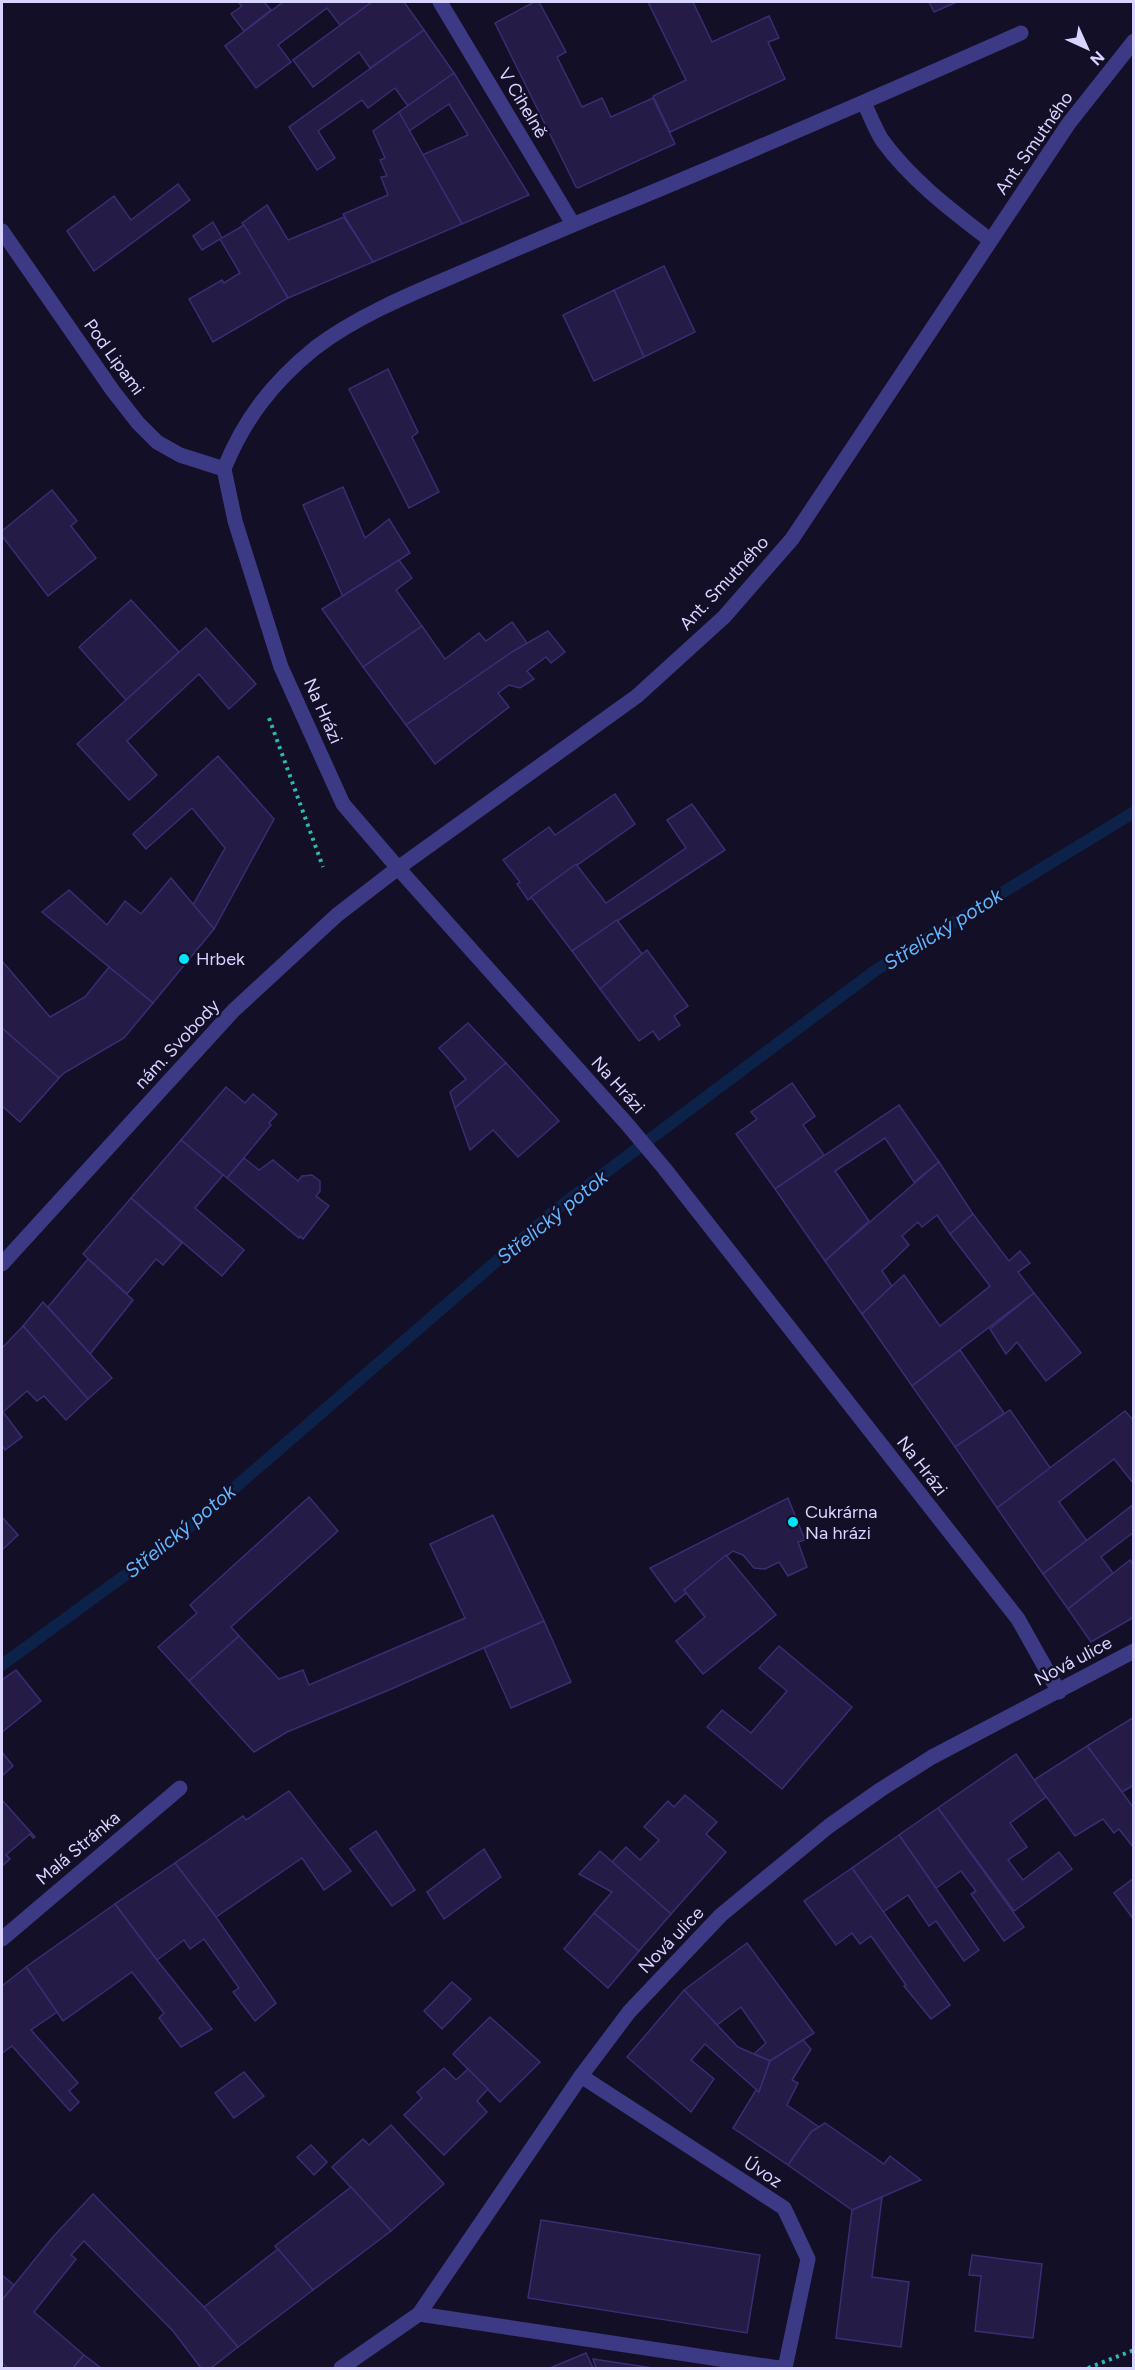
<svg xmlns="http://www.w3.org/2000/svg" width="1135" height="2370" font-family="Figtree,sans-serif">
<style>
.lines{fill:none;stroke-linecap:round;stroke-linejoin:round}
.stream{stroke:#0c2248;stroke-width:12}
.building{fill:#241b47;stroke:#3b2d73;stroke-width:1.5}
.path{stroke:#2fb8b0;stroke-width:4;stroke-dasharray:3 4.5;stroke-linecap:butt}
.minor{stroke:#3d3a85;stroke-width:15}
.poi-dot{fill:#00e5ff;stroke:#130f26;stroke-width:2}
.labels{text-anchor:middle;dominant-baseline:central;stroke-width:5;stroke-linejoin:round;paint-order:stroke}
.street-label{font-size:18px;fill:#d9d4ff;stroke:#130f26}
.poi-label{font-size:18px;fill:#d9d4ff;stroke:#130f26;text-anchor:start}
.water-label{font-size:20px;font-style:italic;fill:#62b6ff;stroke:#130f26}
</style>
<rect width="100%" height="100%" fill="#130f26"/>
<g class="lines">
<!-- stream -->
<path class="stream" d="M 2,1665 L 180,1535 L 558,1208 L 876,970 L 1134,812"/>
</g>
<!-- building -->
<g class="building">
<path d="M 238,2 L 264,2 L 271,10 L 244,31 L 231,14 L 242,6 Z"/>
<path d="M 283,2 L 372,2 L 340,25 L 327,8 L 278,45 L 291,62 L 256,88 L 225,46 Z"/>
<path d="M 372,2 L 404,2 L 424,30 L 370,68 L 359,52 L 313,87 L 293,60 Z"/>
<path d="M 534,2 L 539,2 L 566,52 L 557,57 L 582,107 L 602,98 L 611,117 L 653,98 L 675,144 L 578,188 L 576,187 L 495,23 Z"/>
<path d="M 648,2 L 693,2 L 712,42 L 769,16 L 779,38 L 768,42 L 785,79 L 670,132 L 653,96 L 686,80 Z"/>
<path d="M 929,2 L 957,2 L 934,12 Z"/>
<path d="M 424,30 L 454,73 L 408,106 L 395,88 L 368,108 L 362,100 L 318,131 L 335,158 L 317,170 L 289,127 Z"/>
<path d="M 454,73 L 529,195 L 462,224 L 422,155 L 468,135 L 449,104 L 409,131 L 399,112 Z"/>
<path d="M 399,112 L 462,224 L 373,262 L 343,214 L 388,195 L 381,177 L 387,176 L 380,160 L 385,158 L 373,131 Z"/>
<path d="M 178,184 L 190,200 L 94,271 L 67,231 L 114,196 L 131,220 Z"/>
<path d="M 267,205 L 288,240 L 344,217 L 373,262 L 288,298 L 242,223 Z"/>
<path d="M 213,222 L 222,238 L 244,225 L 288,298 L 213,342 L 189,299 L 222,280 L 224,283 L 240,273 L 220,239 L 202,250 L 193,236 Z"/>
<path d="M 664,266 L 695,332 L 644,357 L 614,290 Z"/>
<path d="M 614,290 L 644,357 L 594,381 L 563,315 Z"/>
<path d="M 388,369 L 418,432 L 412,437 L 439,492 L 409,508 L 349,389 Z"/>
<path d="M 343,487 L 365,538 L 389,519 L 410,553 L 343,597 L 303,505 Z"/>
<path d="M 52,490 L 77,521 L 71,526 L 96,558 L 48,596 L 2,536 L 2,531 Z"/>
<path d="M 399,560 L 412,578 L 396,590 L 422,626 L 363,667 L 322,609 Z"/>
<path d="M 131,600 L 179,652 L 126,700 L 79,647 Z"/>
<path d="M 512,622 L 527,643 L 406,725 L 363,667 L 422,626 L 445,659 L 479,633 L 486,641 Z"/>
<path d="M 206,628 L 256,684 L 229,709 L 199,674 L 127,741 L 157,775 L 129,800 L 77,744 Z"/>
<path d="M 548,631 L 565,652 L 551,663 L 546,657 L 527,671 L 534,679 L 520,688 L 509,685 L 498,693 L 509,707 L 435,764 L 406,725 L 512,652 Z"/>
<path d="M 218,756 L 274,819 L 214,929 L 193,905 L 225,848 L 192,808 L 146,849 L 133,834 Z"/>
<path d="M 615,794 L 635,824 L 528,900 L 517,884 L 520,882 L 503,860 L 549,827 L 555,835 Z"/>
<path d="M 692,804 L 725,850 L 572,951 L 531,897 L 576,864 L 606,903 L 686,848 L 667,820 Z"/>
<path d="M 171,878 L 214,929 L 153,1003 L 42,912 L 69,890 L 107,925 L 125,901 L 141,914 Z"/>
<path d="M 617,920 L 642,954 L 600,989 L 572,951 Z"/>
<path d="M 647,950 L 688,1006 L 674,1016 L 680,1025 L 659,1040 L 653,1031 L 639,1041 L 600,989 Z"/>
<path d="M 2,961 L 50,1017 L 85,997 L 109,967 L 153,1003 L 124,1038 L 64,1073 L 59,1078 L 2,1028 Z"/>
<path d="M 468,1023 L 506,1063 L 455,1108 L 450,1092 L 466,1079 L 439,1048 Z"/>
<path d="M 2,1028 L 59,1078 L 20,1122 L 2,1106 Z"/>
<path d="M 506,1063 L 559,1121 L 518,1157 L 493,1130 L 470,1150 L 455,1108 Z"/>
<path d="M 792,1083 L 815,1116 L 803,1125 L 824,1155 L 775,1189 L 736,1134 L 757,1119 L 751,1112 Z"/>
<path d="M 226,1087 L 245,1103 L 253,1094 L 277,1114 L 269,1123 L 271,1125 L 227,1178 L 181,1140 Z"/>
<path d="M 899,1105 L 939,1162 L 914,1182 L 885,1138 L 835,1171 L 869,1221 L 825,1261 L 775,1189 Z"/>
<path d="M 181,1140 L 223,1175 L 195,1208 L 244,1250 L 222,1276 L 131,1198 Z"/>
<path d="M 244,1158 L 259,1170 L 273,1160 L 298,1181 L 302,1176 L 312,1175 L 320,1181 L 320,1191 L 316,1196 L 329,1206 L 303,1239 L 300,1236 L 299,1238 L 227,1178 Z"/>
<path d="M 939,1162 L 973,1214 L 950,1234 L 937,1215 L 922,1227 L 918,1222 L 902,1236 L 909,1245 L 882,1271 L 892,1286 L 862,1314 L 825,1261 Z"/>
<path d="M 131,1198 L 182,1243 L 163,1265 L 156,1259 L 127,1294 L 83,1254 Z"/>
<path d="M 973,1214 L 1009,1261 L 1020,1251 L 1030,1263 L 1018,1272 L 1034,1293 L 912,1386 L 862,1314 L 904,1275 L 940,1326 L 990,1286 L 950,1234 Z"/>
<path d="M 88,1259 L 133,1300 L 90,1354 L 48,1307 Z"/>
<path d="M 1034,1293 L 1081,1353 L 1046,1381 L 1017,1342 L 1006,1354 L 990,1329 Z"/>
<path d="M 43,1302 L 112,1378 L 88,1399 L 23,1326 Z"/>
<path d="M 23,1326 L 88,1399 L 66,1420 L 44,1396 L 37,1401 L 27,1391 L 3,1412 L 22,1437 L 5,1450 L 2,1445 L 2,1348 Z"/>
<path d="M 960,1350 L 1004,1413 L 955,1447 L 912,1386 Z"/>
<path d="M 1010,1410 L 1051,1469 L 997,1508 L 955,1447 Z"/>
<path d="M 1125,1411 L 1134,1421 L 1134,1484 L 1114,1459 L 1059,1502 L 1087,1541 L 1043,1574 L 997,1508 Z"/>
<path d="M 309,1497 L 338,1531 L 231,1627 L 239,1636 L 189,1681 L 158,1647 L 197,1613 L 190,1605 Z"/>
<path d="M 788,1498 L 805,1540 L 798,1542 L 807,1567 L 788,1576 L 779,1562 L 765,1569 L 754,1568 L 743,1555 L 733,1551 L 684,1590 L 686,1593 L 675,1602 L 650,1568 Z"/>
<path d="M 1134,1504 L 1134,1532 L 1101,1557 L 1113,1573 L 1068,1609 L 1043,1574 Z"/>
<path d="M 493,1515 L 544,1621 L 389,1690 L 287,1732 L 254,1752 L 189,1681 L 239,1636 L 279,1679 L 303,1670 L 309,1685 L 465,1618 L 430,1544 Z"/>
<path d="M 2,1517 L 18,1535 L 2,1550 Z"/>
<path d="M 726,1555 L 776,1615 L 703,1674 L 676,1641 L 705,1617 L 684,1590 Z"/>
<path d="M 1130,1560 L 1134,1565 L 1134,1617 L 1091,1642 L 1068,1609 Z"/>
<path d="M 544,1621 L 571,1682 L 511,1708 L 484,1648 Z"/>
<path d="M 779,1646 L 852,1707 L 782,1789 L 707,1727 L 722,1710 L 751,1733 L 787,1691 L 759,1668 Z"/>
<path d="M 16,1670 L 41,1701 L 2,1732 L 2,1680 Z"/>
<path d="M 1134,1717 L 1134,1785 L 1122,1792 L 1087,1746 Z"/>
<path d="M 1087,1746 L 1134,1808 L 1134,1848 L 1119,1829 L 1114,1833 L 1103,1819 L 1075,1836 L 1034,1780 Z"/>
<path d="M 2,1752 L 13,1766 L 3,1775 L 2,1773 Z"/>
<path d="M 1016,1754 L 1046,1797 L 1010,1823 L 1027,1847 L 1008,1860 L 1023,1880 L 1059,1852 L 1072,1869 L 1014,1911 L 938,1808 Z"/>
<path d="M 289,1791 L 351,1871 L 324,1890 L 302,1858 L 216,1917 L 175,1863 L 243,1816 L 246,1820 Z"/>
<path d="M 685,1795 L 717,1822 L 706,1834 L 726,1852 L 671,1914 L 612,1862 L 626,1847 L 640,1860 L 659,1840 L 644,1827 L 668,1801 L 674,1807 Z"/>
<path d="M 2,1800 L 35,1837 L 33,1838 L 30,1834 L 6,1855 L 10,1859 L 2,1866 Z"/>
<path d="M 938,1808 L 1024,1927 L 1004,1941 L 971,1894 L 976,1891 L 961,1871 L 936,1888 L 899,1835 Z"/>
<path d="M 376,1831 L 415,1890 L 392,1906 L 350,1849 Z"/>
<path d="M 899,1835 L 979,1950 L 964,1961 L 936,1921 L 929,1926 L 908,1895 L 883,1912 L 852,1868 Z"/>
<path d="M 484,1849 L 501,1877 L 444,1919 L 427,1892 Z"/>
<path d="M 600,1851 L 671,1914 L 639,1951 L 594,1913 L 612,1892 L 579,1874 Z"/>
<path d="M 175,1863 L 216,1917 L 276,2003 L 255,2021 L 233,1992 L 239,1988 L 204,1939 L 190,1949 L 184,1940 L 157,1960 L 115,1904 Z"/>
<path d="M 852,1868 L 950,2005 L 931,2019 L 904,1986 L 906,1985 L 871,1936 L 860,1944 L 852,1933 L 836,1945 L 804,1901 Z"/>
<path d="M 1134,1878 L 1134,1920 L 1114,1893 Z"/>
<path d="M 115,1904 L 157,1960 L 212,2029 L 181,2047 L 159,2018 L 164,2013 L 132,1972 L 63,2021 L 26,1967 Z"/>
<path d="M 594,1913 L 639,1951 L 608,1988 L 564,1949 Z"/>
<path d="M 747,1943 L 814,2033 L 770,2061 L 754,2054 L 766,2043 L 741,2007 L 717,2025 L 684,1990 Z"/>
<path d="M 26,1967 L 57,2012 L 31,2030 L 78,2083 L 69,2091 L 79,2102 L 70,2111 L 12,2046 L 2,2053 L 2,1986 Z"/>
<path d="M 452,1982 L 471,1999 L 442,2029 L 424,2011 Z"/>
<path d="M 684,1990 L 738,2047 L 770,2061 L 759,2092 L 705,2044 L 691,2060 L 714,2079 L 691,2112 L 627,2057 Z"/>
<path d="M 490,2017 L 540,2062 L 500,2102 L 453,2054 Z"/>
<path d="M 803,2040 L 811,2049 L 792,2080 L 798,2083 L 787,2105 L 819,2127 L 811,2132 L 788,2165 L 733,2128 L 756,2090 L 759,2092 L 770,2061 Z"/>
<path d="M 444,2068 L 456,2080 L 468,2069 L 488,2089 L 477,2101 L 487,2112 L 444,2155 L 404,2115 L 422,2098 L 417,2092 Z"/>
<path d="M 244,2072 L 264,2096 L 234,2118 L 215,2093 Z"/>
<path d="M 825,2123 L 884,2164 L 890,2156 L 921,2180 L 852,2210 L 788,2165 L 811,2132 Z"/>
<path d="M 391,2125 L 444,2184 L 391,2231 L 332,2167 L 363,2139 L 369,2145 Z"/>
<path d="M 311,2145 L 327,2162 L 314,2175 L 297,2157 Z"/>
<path d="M 351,2187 L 391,2231 L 313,2290 L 275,2246 Z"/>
<path d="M 93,2194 L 204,2307 L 238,2347 L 211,2368 L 201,2368 L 173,2331 L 84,2241 L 71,2255 L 76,2259 L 34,2312 L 84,2355 L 73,2368 L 8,2368 L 2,2363 L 2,2300 L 52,2238 Z"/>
<path d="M 882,2197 L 872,2277 L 909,2282 L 901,2347 L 836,2338 L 852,2210 Z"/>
<path d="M 541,2220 L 760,2255 L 747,2333 L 528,2298 Z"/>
<path d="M 278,2249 L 313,2290 L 238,2347 L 204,2307 Z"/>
<path d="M 972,2255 L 1042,2264 L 1033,2338 L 975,2331 L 981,2276 L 969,2275 Z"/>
<path d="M 2,2275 L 14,2285 L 2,2300 Z"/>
<path d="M 586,2353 L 593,2368 L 550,2368 Z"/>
<path d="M 84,2355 L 101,2368 L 73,2368 Z"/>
<path d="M 593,2359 L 653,2368 L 596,2368 Z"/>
</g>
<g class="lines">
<!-- path -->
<g class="path">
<path d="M 269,718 L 323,867"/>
<path d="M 1088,2368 L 1134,2350"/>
</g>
<!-- minor -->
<g class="minor">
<path d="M 440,2 L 573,224"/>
<path d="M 864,103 C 870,115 875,129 882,140 C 911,180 951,210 990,240"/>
<path d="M 2,231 L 113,391 L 138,423 L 157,442 L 180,455 L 224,469"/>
<path d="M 224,469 L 235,521 L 281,667 L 343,804 L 398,868 L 627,1124 L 664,1168 L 1018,1619 L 1059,1692"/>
<path d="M 224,469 C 244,419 273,382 315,348 C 354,318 406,296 451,277 C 511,251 571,225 631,201 C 762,147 892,90 1021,33"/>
<path d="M 2,1264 L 233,1011 L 337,915 L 398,868 L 637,696 L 724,617 L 792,539 L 1069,123 L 1134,41"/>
<path d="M 2,1939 L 180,1788"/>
<path d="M 581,2076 L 784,2208 L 808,2259 L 785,2368"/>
<path d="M 419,2314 L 779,2368"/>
<path d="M 341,2368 L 419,2314 L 581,2076 L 629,2012 L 721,1915 L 829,1826 L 880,1790 L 932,1757 L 1134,1651"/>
</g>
</g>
<!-- markers -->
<g class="poi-dot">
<circle cx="184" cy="959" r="6"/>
<circle cx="793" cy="1522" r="6"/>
</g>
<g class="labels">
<!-- street labels -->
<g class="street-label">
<text transform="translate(523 103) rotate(59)">V Cihelně</text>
<text transform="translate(1034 143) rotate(-55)">Ant. Smutného</text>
<text transform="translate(114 357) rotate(54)">Pod Lipami</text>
<text transform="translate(724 583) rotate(-47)">Ant. Smutného</text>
<text transform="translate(323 711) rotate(66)">Na Hrázi</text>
<text transform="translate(177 1044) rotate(-47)">nám. Svobody</text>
<text transform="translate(618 1085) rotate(48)">Na Hrázi</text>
<text transform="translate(922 1466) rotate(52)">Na Hrázi</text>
<text transform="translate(1073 1661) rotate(-28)">Nová ulice</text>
<text transform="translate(78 1848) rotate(-40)">Malá Stránka</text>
<text transform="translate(671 1940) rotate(-46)">Nová ulice</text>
<text transform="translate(763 2172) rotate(33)">Úvoz</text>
</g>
<!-- poi labels -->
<g class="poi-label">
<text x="196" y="959">Hrbek</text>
<text x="805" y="1512">Cukrárna<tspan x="805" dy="21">Na hrázi</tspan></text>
</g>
<!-- water labels -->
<g class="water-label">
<text transform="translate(943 929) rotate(-32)">Střelický potok</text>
<text transform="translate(552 1217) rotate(-39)">Střelický potok</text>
<text transform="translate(180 1531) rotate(-39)">Střelický potok</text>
</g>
</g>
<!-- border -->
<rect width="1135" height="2370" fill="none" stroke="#d9d4ff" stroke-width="6"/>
<!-- north arrow -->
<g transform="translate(1087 48) rotate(135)" stroke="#130f26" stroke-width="4.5" paint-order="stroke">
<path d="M0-4.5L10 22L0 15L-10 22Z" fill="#d9d4ff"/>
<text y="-9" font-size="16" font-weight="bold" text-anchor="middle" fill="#d9d4ff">N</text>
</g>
</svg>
